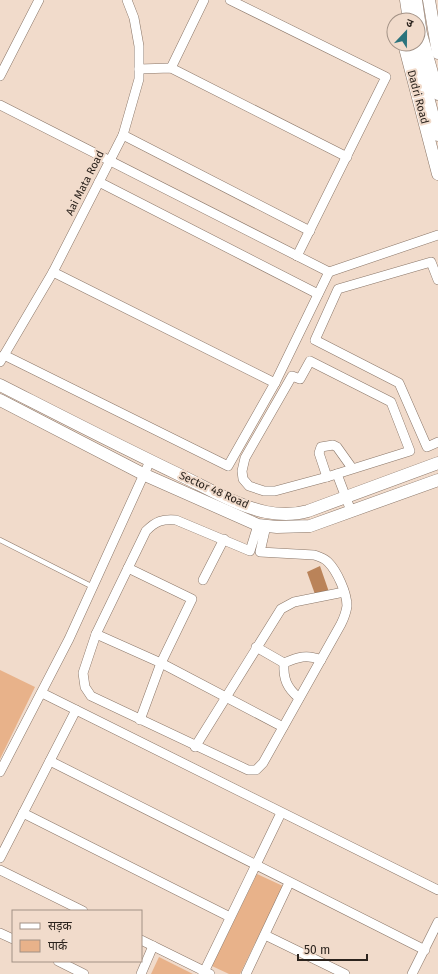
<svg xmlns="http://www.w3.org/2000/svg" width="438" height="974" font-family="'Fira Sans','Noto Sans Devanagari',sans-serif">
<style>
.green{fill:#e8b28a}
.water{fill:#ba8359}
.lines{fill:none;stroke-linecap:round;stroke-linejoin:round}
.lane-casing{stroke:#8a7668;stroke-width:5.5}
.street-casing{stroke:#8a7668;stroke-width:10}
.secondary-casing{stroke:#8a7668;stroke-width:13}
.lane{stroke:#fff;stroke-width:4.5}
.street{stroke:#fff;stroke-width:9}
.secondary{stroke:#fff;stroke-width:12}
.labels{text-anchor:middle;dominant-baseline:central;stroke-width:4;stroke-linejoin:round;paint-order:stroke}
.street-label{font-size:11px;fill:#2b231d;stroke:#f1dbcb}
</style>
<rect width="100%" height="100%" fill="#f1dbcb"/>
<!-- green -->
<g class="green">
<path d="M 0,670 L 35,687 L 0,759 Z"/>
<path d="M 257,874 L 283,886 L 240,974 L 229,974 L 212,966 Z"/>
<path d="M 159,957 L 193,974 L 151,974 Z"/>
</g>
<!-- water -->
<path class="water" d="M 320,566 L 329,592 L 316,597 L 307,572 Z"/>
<g class="lines">
<defs>
<path id="lane" d="M 0,540 L 93,587"/>
<g id="street">
<path d="M 230,0 L 386,77 L 297,256"/>
<path d="M 171,68 L 204,0"/>
<path d="M 139,69 L 171,68 L 347,157"/>
<path d="M 0,76 L 39,0"/>
<path d="M 0,105 L 329,272 L 438,235"/>
<path d="M 123,135 L 310,231"/>
<path d="M 99,182 L 318,294"/>
<path d="M 53,272 L 275,383"/>
<path d="M 438,280 L 431,262 L 338,289 L 315,340 L 399,383 L 427,447 L 438,442"/>
<path d="M 4,355 L 228,466 L 275,383 L 329,272"/>
<path d="M 310,361 L 391,402 L 410,451 L 327,477 L 275,491 L 264,491 L 249,486 L 243,479 L 242,471 L 245,458 L 292,376 L 300,379 Z"/>
<path d="M 0,362 L 53,272 L 123,135 L 139,79 L 139,46 L 134,18 L 127,0"/>
<path d="M 337,474 L 351,511"/>
<path d="M 327,477 L 319,453 L 321,447 L 333,445 L 337,447 L 352,468"/>
<path d="M 258,525 L 250,551 L 176,520 C 162,519 156,521 146,531 L 96,634 L 83,673 L 85,687 L 91,696 L 248,770 L 256,770 L 263,763 L 341,624 C 344,618 346,613 347,606 C 347,593 337,571 328,562 C 324,558 320,557 314,555 L 260,552 L 266,526"/>
<path d="M 128,568 L 192,599 L 161,663 L 140,720"/>
<path d="M 203,580 L 224,539"/>
<path d="M 96,634 L 161,663 L 283,727"/>
<path d="M 256,647 L 284,663"/>
<path d="M 42,693 L 438,890"/>
<path d="M 299,698 C 287,688 283,679 284,663 C 298,657 307,654 321,660"/>
<path d="M 195,747 L 281,609 L 294,602 L 344,592"/>
<path d="M 50,761 L 425,950"/>
<path d="M 0,772 L 69,639 L 150,461"/>
<path d="M 23,813 L 230,917"/>
<path d="M 0,858 L 76,710"/>
<path d="M 0,870 L 83,911"/>
<path d="M 0,933 L 13,939"/>
<path d="M 265,935 L 345,974"/>
<path d="M 141,940 L 210,974"/>
<path d="M 58,961 L 84,974"/>
<path d="M 141,974 L 153,946"/>
<path d="M 203,974 L 281,813"/>
<path d="M 246,974 L 289,883"/>
<path d="M 412,974 L 438,922"/>
</g>
<g id="secondary">
<path d="M 406,0 L 409,20"/>
<path d="M 416,0 L 421,34 L 438,94"/>
<path d="M 429,0 L 438,53"/>
<path d="M 404,44 L 438,174"/>
<path d="M 414,44 L 438,135"/>
<path d="M 0,385 C 61,416 121,447 182,476 C 209,489 237,506 266,512 C 281,515 294,515 308,511 L 438,463"/>
<path d="M 0,400 L 145,475 L 258,525 L 277,527 L 310,526 L 438,480"/>
</g>
</defs>
<!-- lane casing -->
<use href="#lane" class="lane-casing"/>
<!-- street casing -->
<use href="#street" class="street-casing"/>
<!-- secondary casing -->
<use href="#secondary" class="secondary-casing"/>
<!-- lane -->
<use href="#lane" class="lane"/>
<!-- street -->
<use href="#street" class="street"/>
<!-- secondary -->
<use href="#secondary" class="secondary"/>
</g>
<g class="labels">
<!-- street labels -->
<g class="street-label">
<text transform="translate(418 97) rotate(75)">Dadri Road</text>
<text transform="translate(85 183) rotate(-63)">Aai Mata Road</text>
<text transform="translate(214 490) rotate(24)">Sector 48 Road</text>
</g>
</g>
<!-- legend -->
<rect x="12" y="910" width="130" height="52" fill="#f1dbcb" stroke="#a29185"/>
<rect x="20" y="923" width="20" height="6" fill="#ffffff" stroke="#a29185"/>
<text x="48" y="930" font-size="12" fill="#2b231d">सड़क</text>
<rect x="20" y="940" width="20" height="12" fill="#e8b28a" stroke="#a29185"/>
<text x="48" y="950" font-size="12" fill="#2b231d">पार्क</text>
<!-- north arrow -->
<g transform="translate(406 32) rotate(22)"><circle r="19" fill="#f1dbcb" stroke="#a29185"/>
<path d="M0-3L7 15L0 10L-7 15Z" fill="#2a737c"/>
<text y="-6" font-size="11" font-weight="bold" text-anchor="middle" fill="#2b231d">उ</text>
</g>
<!-- scale -->
<path d="M298 954v6h69v-6" fill="none" stroke="#2b231d" stroke-width="2"/>
<text x="304" y="954" font-size="12" fill="#2b231d" stroke="#f1dbcb" stroke-width="3" paint-order="stroke">50 m</text>
</svg>
